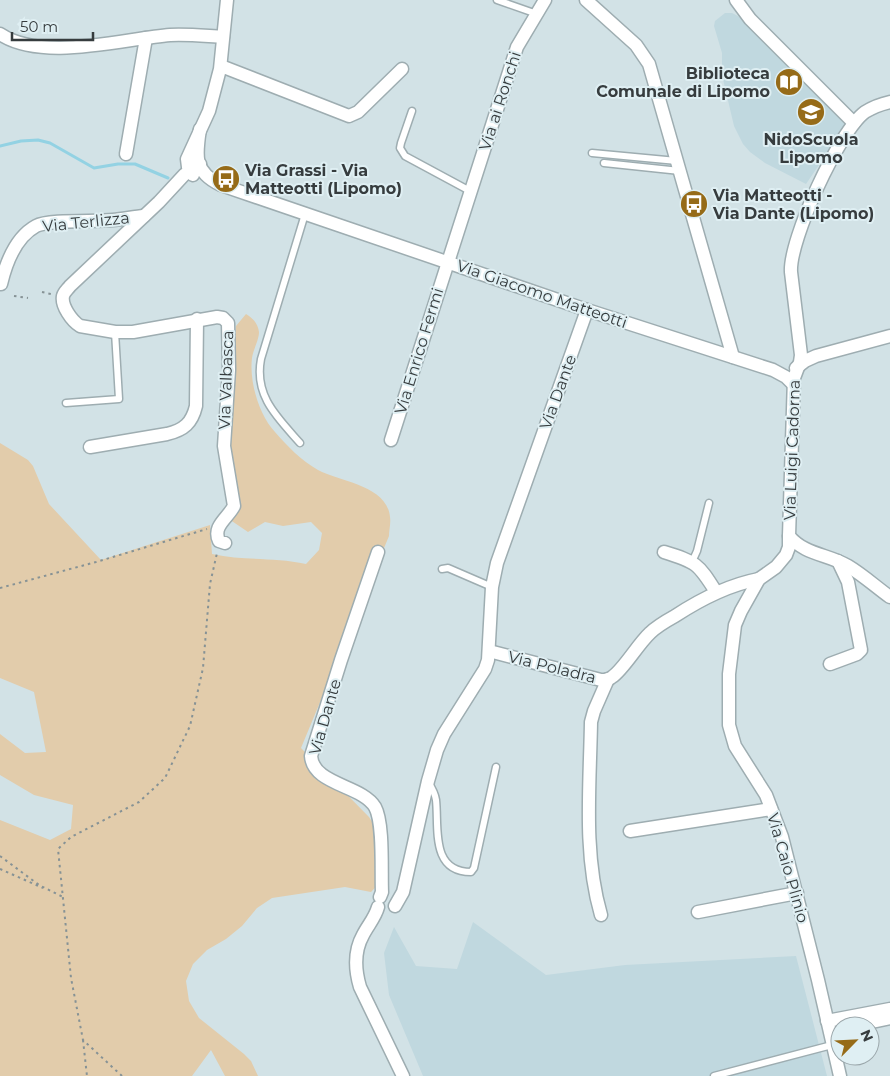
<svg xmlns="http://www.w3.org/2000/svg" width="890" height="1076" font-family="Montserrat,sans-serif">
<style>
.built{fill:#c0d8df}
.green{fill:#e2ccab}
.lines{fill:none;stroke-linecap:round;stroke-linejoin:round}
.stream{stroke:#93d2e3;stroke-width:3}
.lane-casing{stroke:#9eadb1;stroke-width:9}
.street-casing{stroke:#9eadb1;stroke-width:15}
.path{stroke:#869295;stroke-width:2;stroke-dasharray:2.5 4;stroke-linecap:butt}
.lane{stroke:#fff;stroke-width:6}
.street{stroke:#fff;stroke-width:12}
.labels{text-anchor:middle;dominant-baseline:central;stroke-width:4;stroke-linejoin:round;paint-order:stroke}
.poi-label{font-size:16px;font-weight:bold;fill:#363c3e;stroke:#dfeff3;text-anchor:start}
.street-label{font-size:16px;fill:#363c3e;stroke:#dfeff3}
</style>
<rect width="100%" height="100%" fill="#d2e2e6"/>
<!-- built -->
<g class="built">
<path d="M 725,13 L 732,13 L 738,16 L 847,124 L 806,184 L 765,163 L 750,152 L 743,144 L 734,126 L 722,75 L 722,53 L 714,26 L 715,21 Z"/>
<path d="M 473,922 L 546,975 L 625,965 L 796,956 L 827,1076 L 423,1076 L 389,995 L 384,953 L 394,927 L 416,966 L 457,969 Z"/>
</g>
<!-- green -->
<path class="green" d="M 246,314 C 253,318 258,324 259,332 C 259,340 253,350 252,358 C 249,381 259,415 275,432 C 287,446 302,461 318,470 C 340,482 387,485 390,517 C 391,523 389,530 389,536 L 301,748 L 369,817 L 388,847 L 387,864 L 389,871 L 387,875 L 371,892 L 345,887 L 272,898 L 257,908 L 242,926 L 226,939 L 207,950 L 193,964 L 186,981 L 189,1001 L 199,1018 L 244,1054 L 251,1061 L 258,1076 L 225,1076 L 211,1050 L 192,1076 L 0,1076 L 0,820 L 50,840 L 71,829 L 73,805 L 34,795 L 0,775 L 0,734 L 25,753 L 46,752 L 34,692 L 0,678 L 0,443 L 28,460 L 33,466 L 49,504 L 101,560 L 210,525 L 212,554 C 244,561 274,557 306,564 L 319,550 L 322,533 L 311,522 L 283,526 L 265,522 L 248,532 L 220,513 L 235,497 L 226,453 L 236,326 Z"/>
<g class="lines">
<!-- stream -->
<path class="stream" d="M 0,146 L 21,141 L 38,140 L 50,143 L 94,168 L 118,164 L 135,164 L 168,178"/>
<defs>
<g id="lane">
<path d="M 497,0 L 537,14"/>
<path d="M 412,111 L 401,143 L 400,148 L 405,156 L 470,191"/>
<path d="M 592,153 L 677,161"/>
<path d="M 604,163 L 680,171"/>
<path d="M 66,403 L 119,399 L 115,332"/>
<path d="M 300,443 C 277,417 254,396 261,359 L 305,214"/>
<path d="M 692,562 L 697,551 L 709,503"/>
<path d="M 442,569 L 448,568 L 492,587"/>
<path d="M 428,782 C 432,788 435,793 436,800 C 439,827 430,872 471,872 L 474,868 L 496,767"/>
<path d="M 714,1076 L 832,1045"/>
</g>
<g id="street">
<path d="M 586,0 L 636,45 L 649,64 L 733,357"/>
<path d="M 736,0 L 750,19 L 854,123"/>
<path d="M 0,34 C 42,62 122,39 170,35 C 188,34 205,36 223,37"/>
<path d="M 221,66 L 349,116 L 358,112 L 402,69"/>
<path d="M 890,102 C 881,104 873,107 865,112 C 839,131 789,240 791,272 L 801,355 L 800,362 L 794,378 L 789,536 C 805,555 828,554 848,566 C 863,575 876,587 890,597"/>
<path d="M 200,129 C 196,155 193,172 221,185 L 587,310 L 773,370 L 786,377 L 793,384"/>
<path d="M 126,154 L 146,38"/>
<path d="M 200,164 L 184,175 L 159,202 L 70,286 C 68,289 64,292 63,296 C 61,306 72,321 80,326 L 115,332 L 133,332 L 217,317 L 223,318 L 228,323 L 229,370 L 224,446 L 234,506 C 228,518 212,526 219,541 L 225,543"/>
<path d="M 193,175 L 188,167 L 187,159 L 209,111 L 220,69 L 227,0"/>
<path d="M 1,284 C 6,263 16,237 36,226 C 49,219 96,222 113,220 C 123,219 134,217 144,216"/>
<path d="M 796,368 L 805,361 L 816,356 L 890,336"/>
<path d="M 391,440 L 517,47 L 545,0"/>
<path d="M 90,447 L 167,434 C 184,430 192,423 196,406 L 197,319"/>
<path d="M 789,536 L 789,547 L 786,555 L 776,567 L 759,579 L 741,611 L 735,625 L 729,674 L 729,725 L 735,746 L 766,795 L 782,837 L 818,980 L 840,1076"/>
<path d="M 378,552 L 341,660 L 311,756 C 313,785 362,785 375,807 C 384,823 381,873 382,892 L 380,897"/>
<path d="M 664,552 C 696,562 698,563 716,592"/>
<path d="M 489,651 L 601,680 C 605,680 609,680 612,677 C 623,670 638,644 650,633 C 657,626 666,621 675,616 C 701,599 728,585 759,579"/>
<path d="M 830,664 L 857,654 L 861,650 L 848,582 L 838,561"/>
<path d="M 630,831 L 771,809"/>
<path d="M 395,906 L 403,892 L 428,781 L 437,750 L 444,734 L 485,669 L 488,660 L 492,587 L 497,563 L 587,310"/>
<path d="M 378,907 C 375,918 368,925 363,935 C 354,951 355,970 360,987 L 403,1076"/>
<path d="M 698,912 L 797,893"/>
<path d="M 601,915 C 583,853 590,786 591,722 L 594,711 L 608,679"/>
<path d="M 827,1021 L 890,1009"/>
<path d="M 853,1026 L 890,1018"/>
</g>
</defs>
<!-- lane casing -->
<use href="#lane" class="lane-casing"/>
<!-- street casing -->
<use href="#street" class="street-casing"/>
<!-- path -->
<g class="path">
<path d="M 42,292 L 51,294"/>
<path d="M 14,296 L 28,298"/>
<path d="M 0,588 L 96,562 L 207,529"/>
<path d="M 0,856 L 39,885 L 63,897"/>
<path d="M 0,869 L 43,888"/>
<path d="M 83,1040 L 87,1076"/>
<path d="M 122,1076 L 83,1040 L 71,978 L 58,849 L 71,837 L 139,802 L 165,778 L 190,726 L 203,668 L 210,584 L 217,553"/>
</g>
<!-- lane -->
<use href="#lane" class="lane"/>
<!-- street -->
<use href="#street" class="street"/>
</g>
<!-- icons -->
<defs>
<symbol id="library-disc" viewBox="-11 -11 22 22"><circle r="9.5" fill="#966b18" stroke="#dfeff3"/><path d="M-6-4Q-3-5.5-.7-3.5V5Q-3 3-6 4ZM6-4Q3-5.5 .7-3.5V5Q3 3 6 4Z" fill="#fff"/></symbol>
<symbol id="school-disc" viewBox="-11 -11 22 22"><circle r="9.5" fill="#966b18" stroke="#dfeff3"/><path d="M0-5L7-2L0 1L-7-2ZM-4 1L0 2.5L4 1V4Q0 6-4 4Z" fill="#fff"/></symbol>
<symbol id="bus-disc" viewBox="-11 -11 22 22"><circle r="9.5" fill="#966b18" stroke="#dfeff3"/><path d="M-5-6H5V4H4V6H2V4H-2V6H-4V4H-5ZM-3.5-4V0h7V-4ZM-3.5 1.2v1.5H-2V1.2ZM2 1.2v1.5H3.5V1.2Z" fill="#fff"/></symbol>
</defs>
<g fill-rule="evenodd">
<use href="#library-disc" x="773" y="66" width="32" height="32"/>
<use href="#school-disc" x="795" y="96" width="32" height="32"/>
<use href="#bus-disc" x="210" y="163" width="32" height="32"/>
<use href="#bus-disc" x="678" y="188" width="32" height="32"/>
</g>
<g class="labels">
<!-- poi labels -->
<g class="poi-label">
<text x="770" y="73" text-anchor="end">Biblioteca<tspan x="770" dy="18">Comunale di Lipomo</tspan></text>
<text x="811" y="139" text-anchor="middle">NidoScuola<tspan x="811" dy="18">Lipomo</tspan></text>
<text x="245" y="170">Via Grassi - Via<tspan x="245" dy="18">Matteotti (Lipomo)</tspan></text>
<text x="713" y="195">Via Matteotti -<tspan x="713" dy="18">Via Dante (Lipomo)</tspan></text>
</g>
<!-- street labels -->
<g class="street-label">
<text transform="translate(500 101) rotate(-72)">Via ai Ronchi</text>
<text transform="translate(86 222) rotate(-6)">Via Terlizza</text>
<text transform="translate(542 294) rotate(19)">Via Giacomo Matteotti</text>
<text transform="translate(419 351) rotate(-73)">Via Enrico Fermi</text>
<text transform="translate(226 380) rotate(-88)">Via Valbasca</text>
<text transform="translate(558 392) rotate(-70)">Via Dante</text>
<text transform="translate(792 450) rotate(-88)">Via Luigi Cadorna</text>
<text transform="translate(552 667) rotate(14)">Via Poladra</text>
<text transform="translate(325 717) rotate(-74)">Via Dante</text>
<text transform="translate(788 868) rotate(74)">Via Caio Plinio</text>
</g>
</g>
<!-- north arrow -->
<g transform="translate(855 1041) rotate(66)"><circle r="24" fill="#dfeff3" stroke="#9ba7ab"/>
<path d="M0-4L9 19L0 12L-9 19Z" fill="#966b18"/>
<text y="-8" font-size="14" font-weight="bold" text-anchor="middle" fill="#363c3e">N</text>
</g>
<!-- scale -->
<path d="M12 32v8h81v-8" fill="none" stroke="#363c3e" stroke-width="2.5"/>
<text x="20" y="32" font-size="15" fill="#363c3e" stroke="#dfeff3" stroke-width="4" paint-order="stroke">50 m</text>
</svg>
